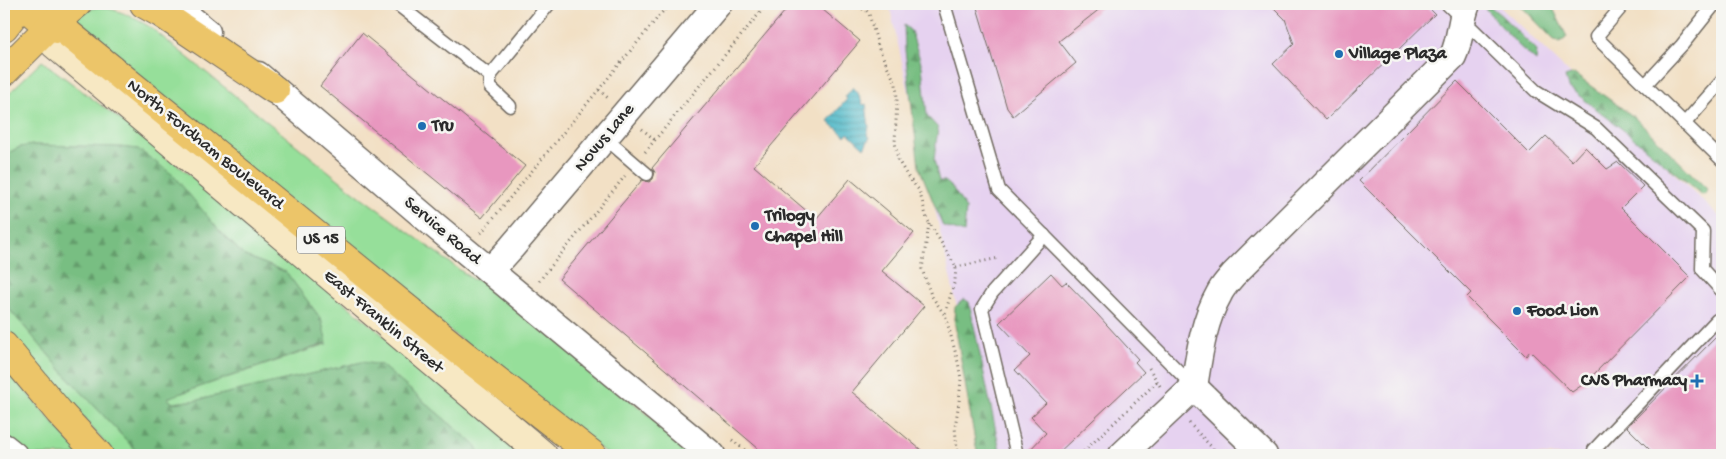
<svg xmlns="http://www.w3.org/2000/svg" width="1726" height="459" font-family="'Gochi Hand',sans-serif">
<style>
.built{fill:#e6d2f0}
.grass{fill:#96df9a;stroke:#608562}
.forest{fill:url(#forest-firs);stroke:#527456}
.water{fill:url(#water-rules);stroke:#3b7179}
.building{fill:#e897bf}
.lines{fill:none;stroke-linecap:round;stroke-linejoin:round}
.lane-casing{stroke:#716a61;stroke-width:15}
.street-casing{stroke:#716a61;stroke-width:29}
.secondary-casing{stroke:#716a61;stroke-width:30}
.highway-casing{stroke:#716a61;stroke-width:30}
.path{stroke:#716a61;stroke-width:3;stroke-dasharray:1 4;stroke-linecap:butt}
.lane{stroke:#fff;stroke-width:12}
.street{stroke:#fff;stroke-width:26}
.secondary{stroke:#f7e8c3;stroke-width:28}
.highway{stroke:#ecc569;stroke-width:28}
.poi-dot{fill:#1f6fb2;stroke:#f6f6f2;stroke-width:2}
.labels{text-anchor:middle;dominant-baseline:central;stroke-width:5;stroke-linejoin:round;paint-order:stroke}
.shield{fill:#f6f6f2;stroke:#686867;stroke-width:1}
.shield-label{font-size:16px;font-weight:bold;fill:#2b2b2b}
.poi-label{font-size:18px;font-weight:bold;fill:#2b2b2b;stroke:#f6f6f2;text-anchor:start}
.street-label{font-size:18px;fill:#2b2b2b;stroke:#f6f6f2}
</style>
<defs>
<pattern id="forest-firs" width="22" height="20" patternUnits="userSpaceOnUse" patternTransform="scale(1.25)"><rect width="22" height="20" fill="#78be82"/><path d="M5 1l3.5 6h-7zM16 11l3.5 6h-7z" fill="#639b6b"/></pattern>
<pattern id="water-rules" width="6" height="5" patternUnits="userSpaceOnUse" patternTransform="scale(1.25)"><rect width="6" height="5" fill="#4bb7c7"/><path d="M0 2.5h6" fill="none" stroke="#3f95a2"/></pattern>
</defs>
<rect width="100%" height="100%" fill="#f6f6f2"/>
<filter id="ink" filterUnits="userSpaceOnUse"><feTurbulence type="fractalNoise" baseFrequency=".02" numOctaves="2"/><feDisplacementMap in="SourceGraphic" scale="10" xChannelSelector="R" yChannelSelector="G"/><feConvolveMatrix kernelMatrix="1 2 1 2 8 2 1 2 1" color-interpolation-filters="sRGB"/></filter>
<filter id="wash" filterUnits="userSpaceOnUse"><feTurbulence type="fractalNoise" baseFrequency=".0096" numOctaves="4" result="noise"/><feDisplacementMap in="SourceGraphic" scale="20" xChannelSelector="R" yChannelSelector="G"/><feGaussianBlur stdDeviation="1.12" result="paint"/><feColorMatrix in="noise" values="0 0 0 0 0 0 0 0 0 0 0 0 0 0 0 0 0 1.4 0 .05"/><feComposite in="paint" operator="in"/></filter>
<g filter="url(#wash)">
<rect width="100%" height="100%" fill="#f2e0c5"/>
<!-- built -->
<path class="built" d="M 889,4 L 1497,4 L 1722,219 L 1722,455 L 990,455 Z"/>
<!-- grass -->
<g class="grass">
<path d="M 99,7 C 118,9 133,17 150,27 L 353,191 L 472,279 L 488,283 L 697,455 L 609,455 L 549,411 L 142,82 L 74,19 L 83,11 Z"/>
<path d="M 42,61 L 150,142 L 528,455 L 479,455 L 480,454 L 475,445 L 381,365 L 362,362 L 198,400 L 173,403 L 167,398 L 327,344 L 321,319 L 286,272 L 245,256 L 138,149 L 119,147 L 33,145 L 20,147 L 4,155 L 4,98 Z"/>
<path d="M 4,303 L 64,373 L 140,455 L 116,455 L 109,448 L 4,325 Z"/>
<path d="M 4,366 L 81,455 L 25,455 L 4,436 Z"/>
</g>
<!-- forest -->
<g class="forest">
<path d="M 1487,4 L 1502,16 L 1537,51 L 1536,61 L 1519,46 L 1483,6 Z"/>
<path d="M 1519,4 L 1551,4 L 1567,37 L 1560,43 L 1553,39 Z"/>
<path d="M 904,25 L 911,31 L 922,66 L 927,116 L 938,128 L 934,160 L 939,181 L 945,181 L 952,187 L 966,209 L 964,233 L 943,226 L 919,167 L 905,50 Z"/>
<path d="M 1574,74 L 1634,117 L 1707,189 L 1706,194 L 1702,195 L 1631,136 L 1568,87 L 1565,77 Z"/>
<path d="M 33,145 L 119,147 L 138,149 L 173,175 L 223,235 L 245,256 L 286,272 L 321,319 L 327,343 L 167,398 L 173,403 L 198,400 L 362,362 L 381,365 L 475,445 L 480,455 L 140,455 L 64,373 L 4,303 L 4,155 L 20,147 Z"/>
<path d="M 964,299 L 969,302 L 1001,455 L 978,455 L 976,447 L 954,319 L 955,307 Z"/>
</g>
<!-- water -->
<path class="water" d="M 853,87 L 858,93 L 863,105 L 866,104 L 869,127 L 867,135 L 870,137 L 864,148 L 848,133 L 845,136 L 828,121 L 847,99 L 845,97 Z"/>
<g id="blocks">
<!-- building -->
<g class="building">
<path d="M 791,4 L 816,4 L 860,41 L 754,166 L 816,219 L 850,179 L 914,233 L 882,271 L 924,306 L 852,392 L 927,455 L 766,455 L 559,279 L 642,180 L 649,182 L 653,179 L 655,172 L 652,168 Z"/>
<path d="M 976,4 L 1106,4 L 1059,41 L 1076,63 L 1013,116 L 1007,108 Z"/>
<path d="M 1270,4 L 1425,4 L 1435,14 L 1326,120 L 1273,64 L 1294,44 L 1285,19 Z"/>
<path d="M 362,33 L 525,166 L 482,218 L 320,86 Z"/>
<path d="M 1457,81 L 1529,153 L 1546,136 L 1572,161 L 1585,147 L 1607,169 L 1618,162 L 1643,186 L 1621,208 L 1690,277 L 1585,383 L 1572,392 L 1530,351 L 1526,356 L 1467,297 L 1471,293 L 1359,181 Z"/>
<path d="M 1051,273 L 1062,285 L 1066,282 L 1097,314 L 1138,359 L 1135,362 L 1144,372 L 1056,455 L 1025,455 L 1046,433 L 1031,417 L 1046,403 L 1015,370 L 1030,356 L 999,323 Z"/>
<path d="M 1722,331 L 1722,455 L 1655,455 L 1627,427 Z"/>
</g>
</g>
</g>
<g filter="url(#ink)">
<use href="#blocks" fill-opacity="0" stroke="#716a61" stroke-width="1"/>
<g class="lines">
<defs>
<g id="lane">
<path d="M 397,4 L 490,76 L 549,4"/>
<path d="M 944,4 L 999,190 L 1194,387"/>
<path d="M 1447,4 L 1536,91 L 1596,128 L 1703,231 L 1702,269 L 1722,291"/>
<path d="M 1624,4 L 1596,37 L 1722,160"/>
<path d="M 490,76 L 490,87 L 510,106"/>
<path d="M 1645,85 L 1682,45 L 1714,5"/>
<path d="M 1684,124 L 1722,81"/>
<path d="M 605,138 L 647,174"/>
<path d="M 1594,450 L 1717,320 L 1722,319"/>
<path d="M 1017,455 L 982,309 L 992,293 L 1044,235"/>
</g>
<g id="street">
<path d="M 173,4 L 207,32"/>
<path d="M 258,75 L 433,224 L 712,455"/>
<path d="M 490,271 L 511,248 L 718,4"/>
<path d="M 1194,387 C 1199,356 1203,322 1219,294 C 1222,287 1228,281 1233,275 L 1453,56 C 1461,39 1460,21 1467,4"/>
<path d="M 1194,387 L 1264,455"/>
<path d="M 4,447 L 14,455"/>
<path d="M 1122,455 L 1194,387"/>
</g>
<path id="secondary" d="M 49,27 L 54,44 L 543,455"/>
<g id="highway">
<path d="M 22,4 L 49,27 L 65,31 L 463,354 L 593,455"/>
<path d="M 144,4 L 162,14 L 275,90"/>
<path d="M 4,27 L 22,4"/>
<path d="M 4,72 L 49,27 L 77,4"/>
<path d="M 4,346 L 59,412 L 99,455"/>
</g>
</defs>
<!-- lane casing -->
<use href="#lane" class="lane-casing"/>
<!-- street casing -->
<use href="#street" class="street-casing"/>
<!-- secondary casing -->
<use href="#secondary" class="secondary-casing"/>
<!-- highway casing -->
<use href="#highway" class="highway-casing"/>
<!-- path -->
<g class="path">
<path d="M 848,4 L 866,10 L 869,14 L 879,49 L 896,84 L 897,99 L 895,142 L 898,160 L 908,177 L 919,190 L 927,219 L 956,267 L 955,280 L 945,314 L 958,362 L 961,379 L 959,402 L 955,427 L 957,449 L 960,455"/>
<path d="M 599,90 L 608,98"/>
<path d="M 642,129 L 655,140"/>
<path d="M 645,152 L 767,4"/>
<path d="M 929,224 L 922,269 L 931,295 L 944,314"/>
<path d="M 481,233 L 664,10 L 681,4"/>
<path d="M 956,267 L 999,258"/>
<path d="M 539,281 L 625,176"/>
<path d="M 1149,368 L 1160,386"/>
<path d="M 1189,423 L 1219,455"/>
<path d="M 732,440 L 751,455"/>
<path d="M 1080,455 L 1157,382"/>
</g>
<!-- lane -->
<use href="#lane" class="lane"/>
<!-- street -->
<use href="#street" class="street"/>
<!-- secondary -->
<use href="#secondary" class="secondary"/>
<!-- highway -->
<use href="#highway" class="highway"/>
</g>
</g>
<!-- markers -->
<g class="poi-dot">
<circle cx="1339" cy="54" r="5"/>
<circle cx="422" cy="126" r="5"/>
<circle cx="755" cy="226" r="5"/>
<circle cx="1517" cy="311" r="5"/>
<path d="M1694.5 373.5h5v5h5v5h-5v5h-5v-5h-5v-5h5z"/>
</g>
<g class="labels">
<!-- shield labels -->
<rect class="shield" x="297" y="226.5" width="48" height="27" rx="4"/>
<g class="shield-label">
<text x="321" y="240">US 15</text>
</g>
<!-- poi labels -->
<g class="poi-label">
<text x="1349" y="54">Village Plaza</text>
<text x="432" y="126">Tru</text>
<text x="765" y="216">Trilogy<tspan x="765" dy="21">Chapel Hill</tspan></text>
<text x="1527" y="311">Food Lion</text>
<text x="1687" y="381" text-anchor="end">CVS Pharmacy</text>
</g>
<!-- street labels -->
<g class="street-label">
<text transform="translate(605 138) rotate(-50)">Novus Lane</text>
<text transform="translate(205 145) rotate(39)">North Fordham Boulevard</text>
<text transform="translate(442 231) rotate(40)">Service Road</text>
<text transform="translate(383 322) rotate(40)">East Franklin Street</text>
</g>
</g>
<!-- margin -->
<rect width="1726" height="459" fill="none" stroke="#f6f6f2" stroke-width="20"/>
</svg>
